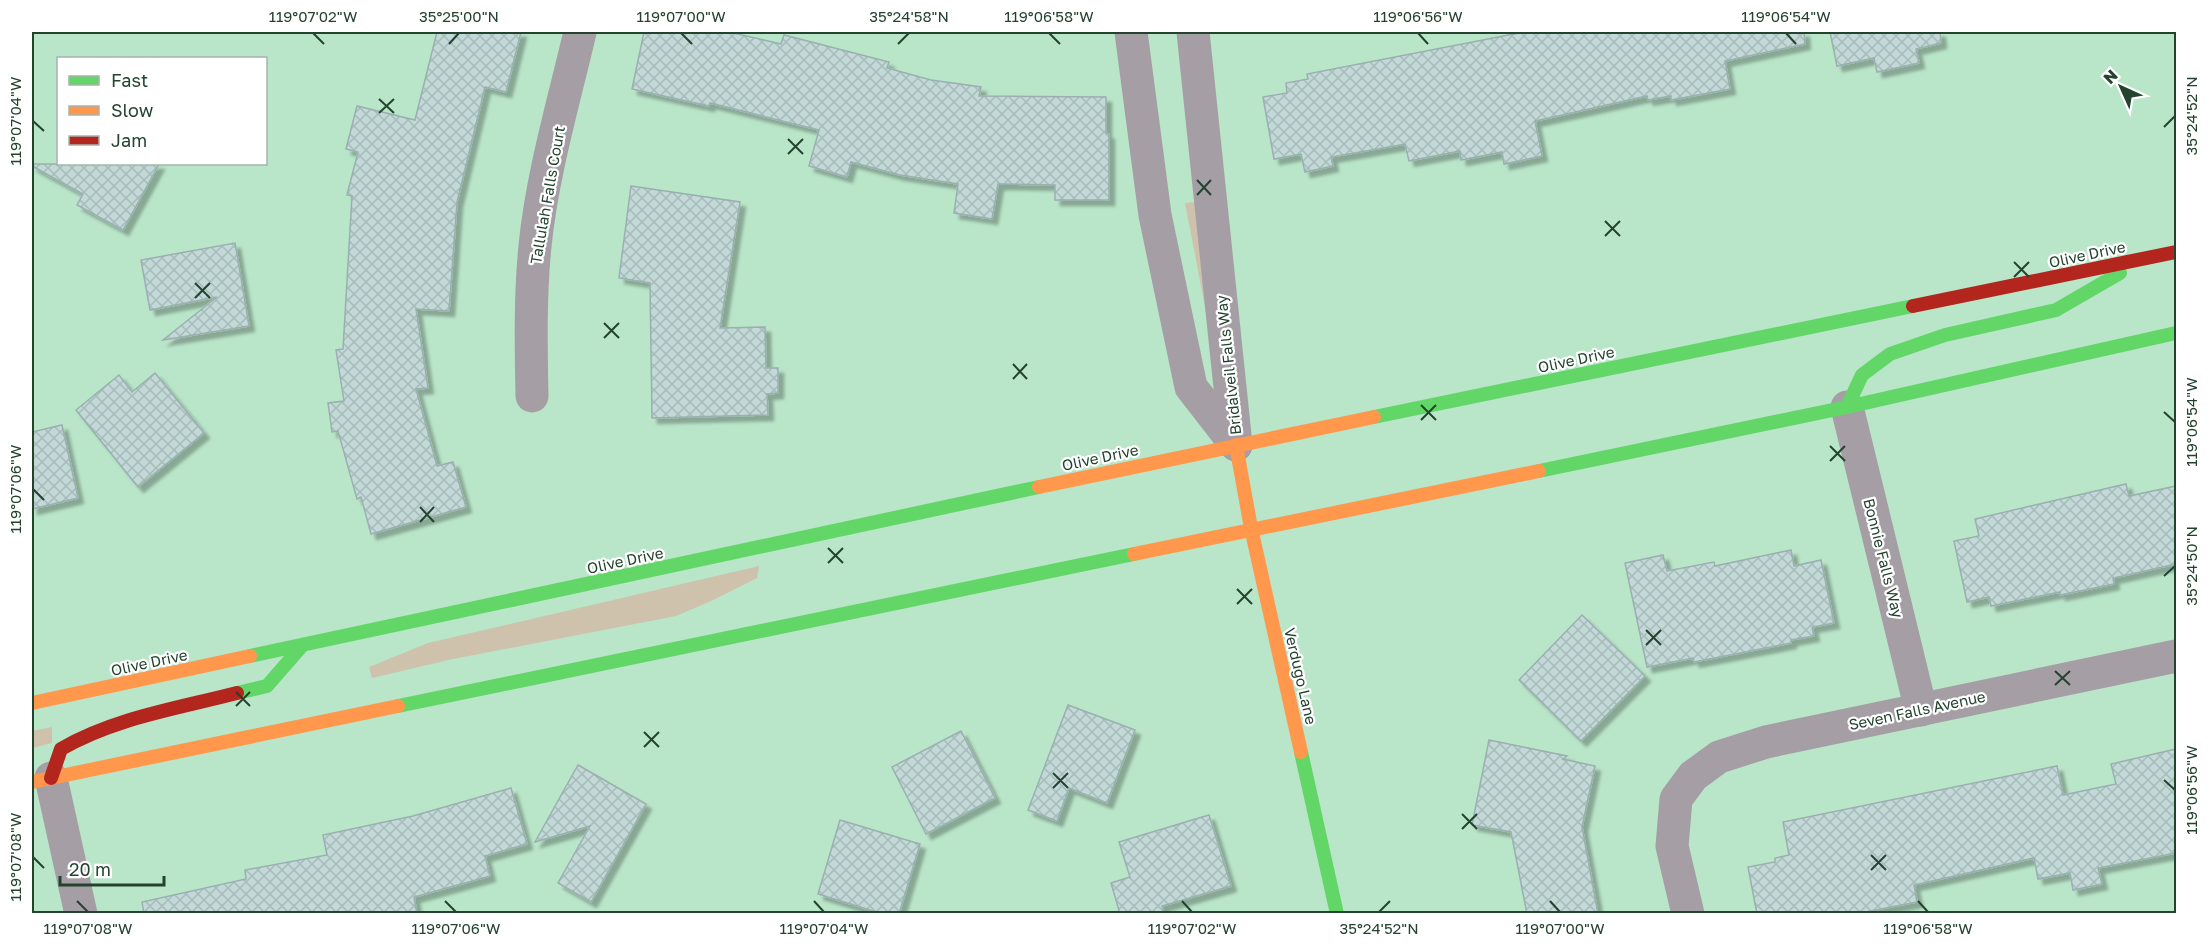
<svg xmlns="http://www.w3.org/2000/svg" width="2208" height="945" font-family="'Golos Text',sans-serif">
<style>
.green{fill:#cec2ad}
.building{fill:url(#building-cross-hatch);stroke:#9ab0b0;stroke-width:1.5;filter:url(#shadow)}
.lines{fill:none;stroke-linecap:round;stroke-linejoin:round}
.street{stroke:#a69ea5;stroke-width:33}
.fast{stroke:#63d668;stroke-width:14}
.slow{stroke:#ff974d;stroke-width:14}
.jam{stroke:#b3261e;stroke-width:14}
.ticks{fill:none;stroke:#23432f;stroke-width:2}
.labels{text-anchor:middle;dominant-baseline:central;stroke-width:4.5;stroke-linejoin:round;paint-order:stroke}
.street-label{font-size:15px;fill:#23432f;stroke:#fff}
.neatline{fill:none;stroke:#23432f;stroke-width:2}
.ticks-label{font-size:15px;text-anchor:middle;fill:#23432f}
</style>
<defs>
<pattern id="building-cross-hatch" width="8" height="8" patternUnits="userSpaceOnUse" patternTransform="scale(1.5)"><rect width="8" height="8" fill="#c2d9d8"/><path d="M0 0l8 8M0 8l8-8" fill="none" stroke="#a6bbba"/></pattern>
<filter id="shadow"><feDropShadow dx="5.5" dy="5.5" stdDeviation="1.5" flood-color="#0004"/></filter>
</defs>
<rect width="100%" height="100%" fill="#b9e5c9"/>
<!-- green -->
<g class="green">
<path d="M 1196,202 L 1210,333 L 1185,203 Z"/>
<path d="M 759,566 L 757,578 L 711,601 L 676,616 L 453,659 L 372,678 L 369,667 L 428,643 Z"/>
<path d="M 52,727 L 52,743 L 32,748 L 32,731 Z"/>
</g>
<!-- building -->
<g class="building">
<path d="M 437,32 L 521,32 L 506,92 L 485,87 L 457,202 L 449,311 L 416,309 L 428,388 L 416,389 L 437,466 L 453,462 L 466,507 L 371,534 L 361,497 L 357,499 L 338,431 L 332,432 L 328,403 L 344,401 L 336,350 L 343,349 L 352,196 L 347,195 L 358,152 L 346,149 L 357,106 L 415,120 Z"/>
<path d="M 644,32 L 729,32 L 781,44 L 784,35 L 889,62 L 887,68 L 931,80 L 981,87 L 979,96 L 1106,97 L 1106,133 L 1109,134 L 1109,200 L 1055,200 L 1055,185 L 998,184 L 992,219 L 954,213 L 958,184 L 900,175 L 851,162 L 847,177 L 809,166 L 819,130 L 710,103 L 709,106 L 632,89 Z"/>
<path d="M 1524,32 L 1804,32 L 1805,44 L 1725,61 L 1730,89 L 1671,100 L 1671,96 L 1648,100 L 1647,96 L 1535,121 L 1542,156 L 1504,164 L 1502,152 L 1461,160 L 1460,151 L 1409,161 L 1405,144 L 1331,157 L 1333,166 L 1305,172 L 1301,154 L 1274,159 L 1263,97 L 1287,93 L 1286,83 L 1308,79 L 1307,74 Z"/>
<path d="M 1830,32 L 1940,32 L 1941,43 L 1916,49 L 1919,63 L 1877,72 L 1874,58 L 1837,66 Z"/>
<path d="M 32,164 L 159,164 L 123,230 L 77,205 L 83,194 L 32,166 Z"/>
<path d="M 631,186 L 740,202 L 720,328 L 765,327 L 766,368 L 778,368 L 778,393 L 767,394 L 768,415 L 652,418 L 650,283 L 619,278 Z"/>
<path d="M 235,243 L 249,326 L 163,340 L 217,297 L 150,310 L 141,260 Z"/>
<path d="M 155,373 L 204,433 L 138,487 L 76,410 L 119,375 L 132,392 Z"/>
<path d="M 62,425 L 78,498 L 32,509 L 32,432 Z"/>
<path d="M 2126,484 L 2129,496 L 2176,486 L 2176,564 L 2113,578 L 2114,584 L 2060,595 L 2060,592 L 1991,606 L 1989,597 L 1967,602 L 1954,541 L 1979,536 L 1975,519 Z"/>
<path d="M 1791,550 L 1794,566 L 1821,560 L 1834,623 L 1812,627 L 1814,636 L 1791,640 L 1791,643 L 1694,662 L 1693,658 L 1647,667 L 1625,563 L 1663,555 L 1667,571 L 1714,562 L 1715,566 Z"/>
<path d="M 1582,615 L 1645,676 L 1581,741 L 1519,680 Z"/>
<path d="M 1068,705 L 1135,730 L 1107,803 L 1069,788 L 1057,821 L 1028,810 Z"/>
<path d="M 961,731 L 995,798 L 926,834 L 892,767 Z"/>
<path d="M 1489,740 L 1567,756 L 1563,759 L 1595,766 L 1582,827 L 1598,914 L 1527,914 L 1511,832 L 1472,825 Z"/>
<path d="M 2176,749 L 2176,853 L 2098,868 L 2102,884 L 2073,890 L 2070,873 L 2038,879 L 2034,858 L 1914,885 L 1917,902 L 1855,914 L 1757,914 L 1748,867 L 1775,862 L 1775,858 L 1789,855 L 1783,822 L 2057,766 L 2063,795 L 2116,784 L 2111,764 Z"/>
<path d="M 578,765 L 646,804 L 591,902 L 558,883 L 590,826 L 535,842 Z"/>
<path d="M 511,788 L 527,844 L 485,856 L 490,876 L 414,897 L 417,914 L 144,914 L 142,902 L 246,879 L 245,870 L 327,855 L 323,835 L 413,816 Z"/>
<path d="M 1209,815 L 1231,886 L 1162,906 L 1164,914 L 1120,914 L 1111,883 L 1130,877 L 1119,842 Z"/>
<path d="M 840,820 L 920,844 L 899,914 L 883,914 L 818,894 Z"/>
</g>
<g class="lines">
<!-- street -->
<g class="street">
<path d="M 1131,32 L 1155,215 L 1191,387 L 1236,445"/>
<path d="M 1193,32 L 1236,445"/>
<path d="M 532,396 C 531,346 530,296 535,246 C 542,175 564,101 580,32"/>
<path d="M 1847,407 L 1921,710"/>
<path d="M 51,778 L 81,914"/>
<path d="M 1688,914 L 1672,846 L 1676,799 L 1693,776 L 1719,757 L 1766,742 L 2176,656"/>
</g>
<!-- fast -->
<g class="fast">
<path d="M 1847,407 L 1862,375 L 1890,354 L 1945,335 L 2056,310 L 2120,273"/>
<path d="M 1374,417 L 1913,306"/>
<path d="M 1539,471 L 1847,407 L 2176,333"/>
<path d="M 250,656 L 1039,487"/>
<path d="M 237,693 L 267,686 L 301,647"/>
<path d="M 398,706 L 1134,554"/>
<path d="M 1301,752 L 1337,914"/>
</g>
<!-- slow -->
<g class="slow">
<path d="M 1236,445 L 1251,528 L 1301,752"/>
<path d="M 1039,487 L 1374,417"/>
<path d="M 1134,554 L 1539,471"/>
<path d="M 32,703 L 250,656"/>
<path d="M 32,782 L 398,706"/>
</g>
<!-- jam -->
<g class="jam">
<path d="M 1913,306 L 2176,252"/>
<path d="M 51,778 L 61,749 C 114,718 179,708 237,693"/>
</g>
</g>
<!-- ticks -->
<path class="ticks" d="M 313,33 L 324,44M 681,33 L 692,44M 1049,33 L 1060,44M 1418,33 L 1428,44M 1786,33 L 1796,44M 449,44 L 459,33M 898,44 L 909,33M 379,99 L 394,113M 379,113 L 394,99M 33,121 L 44,131M 2164,127 L 2175,116M 788,139 L 803,154M 788,154 L 803,139M 1197,180 L 1211,195M 1197,195 L 1211,180M 1605,221 L 1620,236M 1605,236 L 1620,221M 2014,262 L 2029,277M 2014,277 L 2029,262M 195,283 L 210,298M 195,298 L 210,283M 604,323 L 619,338M 604,338 L 619,323M 1013,364 L 1027,379M 1013,379 L 1027,364M 1421,405 L 1436,420M 2164,412 L 2175,422M 1421,420 L 1436,405M 1830,446 L 1845,461M 1830,461 L 1845,446M 33,489 L 44,500M 420,507 L 434,522M 420,522 L 434,507M 828,548 L 843,563M 828,563 L 843,548M 2164,576 L 2175,566M 1237,589 L 1252,604M 1237,604 L 1252,589M 1646,630 L 1661,645M 1646,645 L 1661,630M 2055,671 L 2070,685M 2055,685 L 2070,671M 236,692 L 250,706M 236,706 L 250,692M 644,732 L 659,747M 644,747 L 659,732M 1053,773 L 1068,788M 2164,780 L 2175,790M 1053,788 L 1068,773M 1462,814 L 1477,829M 1462,829 L 1477,814M 1871,855 L 1886,870M 33,857 L 44,868M 1871,870 L 1886,855M 77,901 L 88,912M 445,901 L 456,912M 814,901 L 824,912M 1182,901 L 1192,912M 1550,901 L 1560,912M 1918,901 L 1928,912M 1379,912 L 1390,901"/>
<g class="labels">
<!-- street labels -->
<g class="street-label">
<text transform="translate(547 195) rotate(-80)">Tallulah Falls Court</text>
<text transform="translate(2087 254) rotate(-12)">Olive Drive</text>
<text transform="translate(1576 359) rotate(-12)">Olive Drive</text>
<text transform="translate(1228 365) rotate(-96)">Bridalveil Falls Way</text>
<text transform="translate(1100 457) rotate(-12)">Olive Drive</text>
<text transform="translate(1884 558) rotate(76)">Bonnie Falls Way</text>
<text transform="translate(625 560) rotate(-12)">Olive Drive</text>
<text transform="translate(149 662) rotate(-12)">Olive Drive</text>
<text transform="translate(1301 676) rotate(77)">Verdugo Lane</text>
<text transform="translate(1917 710) rotate(-12)">Seven Falls Avenue</text>
</g>
</g>
<!-- border -->
<rect width="2208" height="945" fill="none" stroke="#ffffff" stroke-width="66"/>
<!-- legend -->
<rect x="57" y="57" width="210" height="108" fill="#ffffff" stroke="#a7b4ac" stroke-width="1.5"/>
<rect x="69" y="76" width="30" height="9" fill="#63d668" stroke="#a7b4ac" stroke-width="1.5"/>
<text x="111" y="87" font-size="18" fill="#23432f">Fast</text>
<rect x="69" y="106" width="30" height="9" fill="#ff974d" stroke="#a7b4ac" stroke-width="1.5"/>
<text x="111" y="117" font-size="18" fill="#23432f">Slow</text>
<rect x="69" y="136" width="30" height="9" fill="#b3261e" stroke="#a7b4ac" stroke-width="1.5"/>
<text x="111" y="147" font-size="18" fill="#23432f">Jam</text>
<!-- north arrow -->
<g transform="translate(2121 87) rotate(315)" stroke="#ffffff" stroke-width="4.5" paint-order="stroke">
<path d="M0-4.5L10 22L0 15L-10 22Z" fill="#23432f"/>
<text y="-9" font-size="16" font-weight="bold" text-anchor="middle" fill="#23432f">N</text>
</g>
<!-- scale -->
<path d="M60 876v9h104v-9" fill="none" stroke="#23432f" stroke-width="3"/>
<text x="69" y="876" font-size="18" fill="#23432f" stroke="#ffffff" stroke-width="4.5" paint-order="stroke">20 m</text>
<rect x="33" y="33" width="2142" height="879" class="neatline"/>
<g class="ticks-label">
<text x="313" y="22">119°07'02"W</text>
<text x="459" y="22">35°25'00"N</text>
<text x="681" y="22">119°07'00"W</text>
<text x="909" y="22">35°24'58"N</text>
<text x="1049" y="22">119°06'58"W</text>
<text x="1418" y="22">119°06'56"W</text>
<text x="1786" y="22">119°06'54"W</text>
<text transform="translate(2192 116) rotate(-90)" y="5">35°24'52"N</text>
<text transform="translate(16 121) rotate(-90)" y="5">119°07'04"W</text>
<text transform="translate(2192 422) rotate(-90)" y="5">119°06'54"W</text>
<text transform="translate(16 489) rotate(-90)" y="5">119°07'06"W</text>
<text transform="translate(2192 566) rotate(-90)" y="5">35°24'50"N</text>
<text transform="translate(2192 790) rotate(-90)" y="5">119°06'56"W</text>
<text transform="translate(16 857) rotate(-90)" y="5">119°07'08"W</text>
<text x="88" y="934">119°07'08"W</text>
<text x="456" y="934">119°07'06"W</text>
<text x="824" y="934">119°07'04"W</text>
<text x="1192" y="934">119°07'02"W</text>
<text x="1379" y="934">35°24'52"N</text>
<text x="1560" y="934">119°07'00"W</text>
<text x="1928" y="934">119°06'58"W</text>
</g>
</svg>
